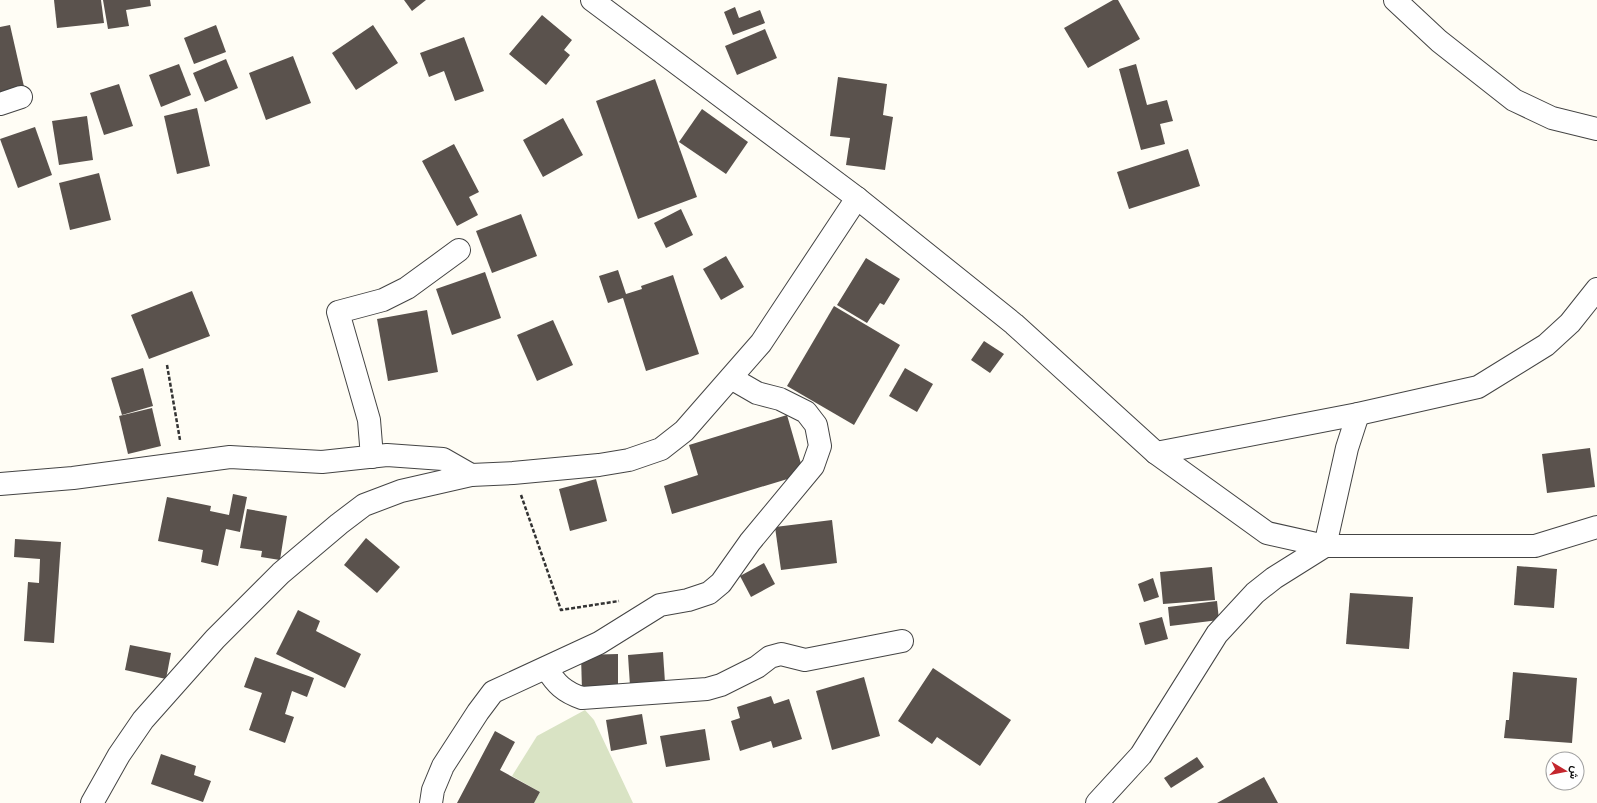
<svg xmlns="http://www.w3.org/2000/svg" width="1597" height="803" font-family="Lora,Vazirmatn,serif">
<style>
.cemetery{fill:#d9e3c4}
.building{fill:#5a524d}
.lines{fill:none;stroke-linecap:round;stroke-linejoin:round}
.minor-casing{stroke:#444;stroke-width:24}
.path{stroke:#333;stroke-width:2.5;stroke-dasharray:4 2;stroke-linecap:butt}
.minor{stroke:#fff;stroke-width:22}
</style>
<rect width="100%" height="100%" fill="#fffdf5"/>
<!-- cemetery -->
<path class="cemetery" d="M 585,710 L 594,720 L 633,803 L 534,803 L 540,792 L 512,776 L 537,736 Z"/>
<!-- building -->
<g class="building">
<path d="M 54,0 L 101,0 L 104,23 L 57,28 Z"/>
<path d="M 103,0 L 150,0 L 151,6 L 126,10 L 129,26 L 108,29 Z"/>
<path d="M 404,0 L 426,0 L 412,11 Z"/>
<path d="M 1113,0 L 1118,0 L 1140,39 L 1088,68 L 1064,28 Z"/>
<path d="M 735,7 L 739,18 L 760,10 L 765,23 L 733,35 L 724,12 Z"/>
<path d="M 542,15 L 572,40 L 564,50 L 570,55 L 546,85 L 509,54 Z"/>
<path d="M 10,25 L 25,91 L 0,96 L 0,27 Z"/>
<path d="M 216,25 L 226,52 L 194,64 L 184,38 Z"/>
<path d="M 373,25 L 398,63 L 356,90 L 332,53 Z"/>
<path d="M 765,29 L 777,58 L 737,75 L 725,46 Z"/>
<path d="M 464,37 L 484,91 L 455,101 L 444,71 L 429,77 L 420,53 Z"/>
<path d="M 293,56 L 311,103 L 266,120 L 249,73 Z"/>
<path d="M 226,59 L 238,88 L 205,102 L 193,73 Z"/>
<path d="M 179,64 L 191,95 L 161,107 L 149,75 Z"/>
<path d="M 1136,64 L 1147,105 L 1167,100 L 1173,121 L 1160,124 L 1165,144 L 1141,150 L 1119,69 Z"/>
<path d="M 838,77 L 887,84 L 883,115 L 893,117 L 885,170 L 846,165 L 850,138 L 830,136 Z"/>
<path d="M 655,79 L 697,197 L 638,219 L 596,101 Z"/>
<path d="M 119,84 L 133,126 L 104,135 L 90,93 Z"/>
<path d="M 197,108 L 210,166 L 177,174 L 164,116 Z"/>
<path d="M 702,109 L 748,142 L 726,174 L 679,142 Z"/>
<path d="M 87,116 L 93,160 L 59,165 L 52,121 Z"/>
<path d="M 563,118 L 583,155 L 543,177 L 523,140 Z"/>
<path d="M 35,127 L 52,175 L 18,188 L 0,139 Z"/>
<path d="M 454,144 L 479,192 L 469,197 L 478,215 L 457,226 L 422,161 Z"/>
<path d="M 1188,149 L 1200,186 L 1129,209 L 1117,172 Z"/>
<path d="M 99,173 L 111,220 L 70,230 L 59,183 Z"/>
<path d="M 681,209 L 693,235 L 666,248 L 654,223 Z"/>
<path d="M 521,214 L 537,256 L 492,273 L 476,231 Z"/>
<path d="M 726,256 L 744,287 L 721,300 L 703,269 Z"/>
<path d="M 866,258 L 900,279 L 884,305 L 880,303 L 867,323 L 837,305 Z"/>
<path d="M 618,270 L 626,294 L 642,289 L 641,286 L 673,275 L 699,354 L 646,371 L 623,298 L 608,303 L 599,276 Z"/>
<path d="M 485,272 L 501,318 L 452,335 L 436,289 Z"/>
<path d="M 192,291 L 210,336 L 149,359 L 131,315 Z"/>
<path d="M 834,306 L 900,345 L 854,425 L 787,386 Z"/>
<path d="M 427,310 L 438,372 L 388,381 L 377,319 Z"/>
<path d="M 553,320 L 573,365 L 537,381 L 517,335 Z"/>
<path d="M 984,341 L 1004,354 L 990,373 L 971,360 Z"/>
<path d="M 143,368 L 153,406 L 122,415 L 111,378 Z"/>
<path d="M 905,368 L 933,384 L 917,412 L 889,396 Z"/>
<path d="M 152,408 L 161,446 L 128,454 L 119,416 Z"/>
<path d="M 787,415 L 804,474 L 672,514 L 664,486 L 698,475 L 689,445 Z"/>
<path d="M 1590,448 L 1595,487 L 1547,493 L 1542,454 Z"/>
<path d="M 596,479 L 607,521 L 570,531 L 559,489 Z"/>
<path d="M 233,494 L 247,497 L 240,532 L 226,529 L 218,566 L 201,562 L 203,550 L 158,541 L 167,497 L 211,506 L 210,511 L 229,515 Z"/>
<path d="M 247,509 L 287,516 L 280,560 L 261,557 L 262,551 L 240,548 Z"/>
<path d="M 832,520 L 837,563 L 781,570 L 775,527 Z"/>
<path d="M 366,538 L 400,567 L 377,593 L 344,565 Z"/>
<path d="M 15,539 L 61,542 L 54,643 L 24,641 L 28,582 L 39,583 L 40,559 L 14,557 Z"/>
<path d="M 764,563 L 775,584 L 751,597 L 740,576 Z"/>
<path d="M 1517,566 L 1557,569 L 1554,608 L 1514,605 Z"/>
<path d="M 1212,567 L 1215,600 L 1163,604 L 1160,572 Z"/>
<path d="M 1153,578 L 1159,597 L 1144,602 L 1138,584 Z"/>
<path d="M 1350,593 L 1413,597 L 1409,649 L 1346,644 Z"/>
<path d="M 1217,601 L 1219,620 L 1170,626 L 1168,607 Z"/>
<path d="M 298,610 L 320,621 L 316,631 L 361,654 L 345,688 L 276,654 Z"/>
<path d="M 1162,617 L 1168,639 L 1145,645 L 1139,623 Z"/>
<path d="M 130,645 L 171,653 L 166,679 L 125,670 Z"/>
<path d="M 663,652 L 665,683 L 630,686 L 628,655 Z"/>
<path d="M 618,654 L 618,690 L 582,691 L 581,655 Z"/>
<path d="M 255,657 L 314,678 L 307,697 L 292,691 L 285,714 L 294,717 L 285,743 L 249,730 L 262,693 L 244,687 Z"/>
<path d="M 933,668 L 1011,720 L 980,766 L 937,737 L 932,744 L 898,721 Z"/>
<path d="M 1513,672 L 1577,678 L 1572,743 L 1504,738 L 1506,720 L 1509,720 Z"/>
<path d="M 864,677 L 880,736 L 832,750 L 816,691 Z"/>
<path d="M 771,696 L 774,704 L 789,699 L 802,739 L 773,748 L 771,741 L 740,751 L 731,721 L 740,718 L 737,707 Z"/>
<path d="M 642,714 L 647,744 L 611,751 L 606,720 Z"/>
<path d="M 705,729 L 710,760 L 666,767 L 660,736 Z"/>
<path d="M 495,731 L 515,742 L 500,770 L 540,792 L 534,803 L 457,803 Z"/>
<path d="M 161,754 L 196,766 L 194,775 L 211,781 L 203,802 L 151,784 Z"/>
<path d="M 1197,757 L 1204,767 L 1171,788 L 1164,778 Z"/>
<path d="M 1264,777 L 1278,803 L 1217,803 Z"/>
</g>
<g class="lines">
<defs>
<g id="minor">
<path d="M 592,0 L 857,198 L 1014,324 L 1156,453 L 1267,533 L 1325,546 L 1535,546 L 1597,527"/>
<path d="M 1395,0 L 1439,41 L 1514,100 L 1552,118 L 1597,129"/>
<path d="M 0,104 L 21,97"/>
<path d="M 1156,453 L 1358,414 L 1478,387 L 1546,345 L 1570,323 L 1597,289"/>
<path d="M 372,457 L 369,420 L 338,312 L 383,300 L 407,288 L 459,250"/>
<path d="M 0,484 L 73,478 L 230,457 L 322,462 L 387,455 L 443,459 L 471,475"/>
<path d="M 546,668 C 556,684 564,692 582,698 L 707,689 L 721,685 L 757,667 L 770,657 L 781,654 L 805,660 L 902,641"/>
<path d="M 92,803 L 119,755 L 143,720 L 215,639 L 281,573 L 339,524 L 364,505 L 401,491 L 471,475 L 513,473 L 599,465 L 629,460 L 661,449 L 684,431 L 761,343 L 857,198"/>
<path d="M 431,803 L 433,790 L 443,766 L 478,712 L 493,692 L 599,643 L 660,605 L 688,600 L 709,593 L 721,583 L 750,542 L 813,466 L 820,446 L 816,425 L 806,412 L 780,399 L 757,393 L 731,378"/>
<path d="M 1097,803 L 1141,755 L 1217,634 L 1255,593 L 1274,578 L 1325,546 L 1347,448 L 1358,414"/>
</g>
</defs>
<!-- minor casing -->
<use href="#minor" class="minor-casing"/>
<!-- path -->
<g class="path">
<path d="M 167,365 L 180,440"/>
<path d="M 521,495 L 561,610 L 619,601"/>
</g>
<!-- minor -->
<use href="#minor" class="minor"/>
</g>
<!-- north arrow -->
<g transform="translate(1565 771) rotate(100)"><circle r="19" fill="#ffffff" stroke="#a0a0a0"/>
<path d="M0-3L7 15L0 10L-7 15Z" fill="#c4262e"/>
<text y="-6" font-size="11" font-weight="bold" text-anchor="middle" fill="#111111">ش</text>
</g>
</svg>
